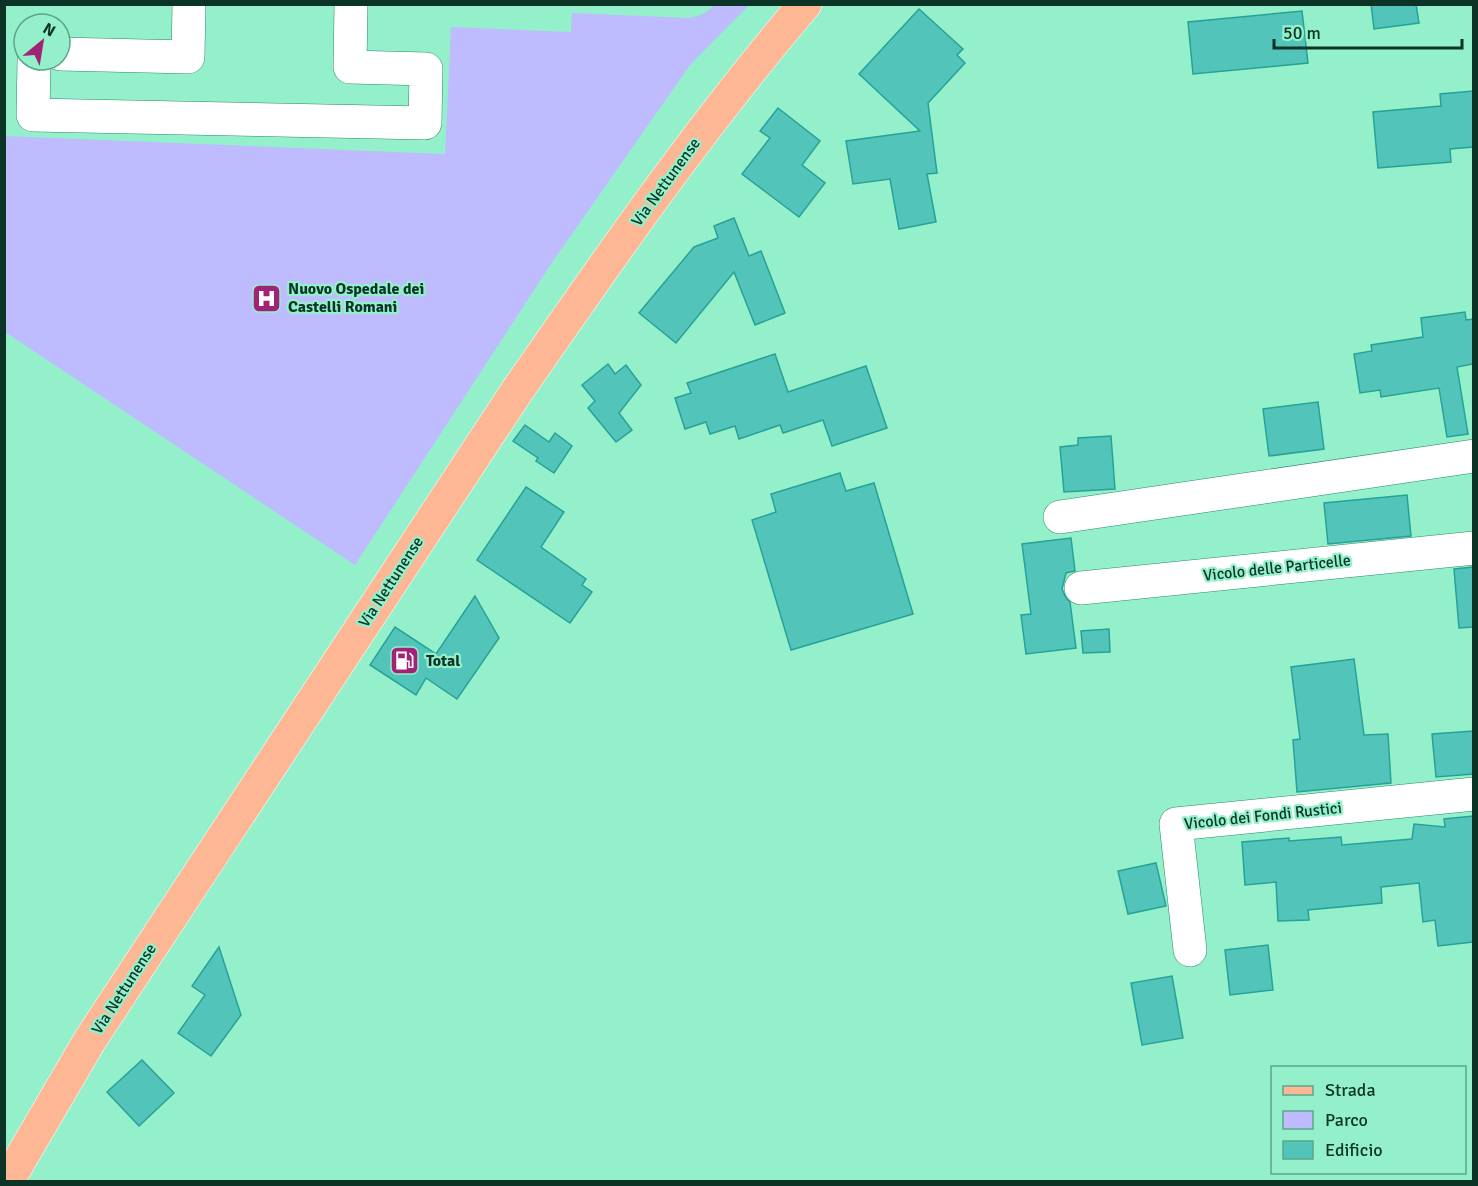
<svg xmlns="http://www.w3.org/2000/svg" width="1478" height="1186" font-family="Signika,sans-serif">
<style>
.green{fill:#bebbff}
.building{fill:#53c4b9;stroke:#27a297;stroke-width:1.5}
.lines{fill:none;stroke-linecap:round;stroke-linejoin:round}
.minor-casing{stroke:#288b6a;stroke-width:34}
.major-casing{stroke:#fff;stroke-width:34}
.minor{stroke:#fff;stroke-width:33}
.major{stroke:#fdb794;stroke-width:33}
.labels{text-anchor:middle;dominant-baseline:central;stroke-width:4.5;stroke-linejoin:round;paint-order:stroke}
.street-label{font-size:16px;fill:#0b3426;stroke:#94f0cb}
.poi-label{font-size:16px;font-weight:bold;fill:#0b3426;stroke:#94f0cb;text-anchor:start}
</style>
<rect width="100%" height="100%" fill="#94f0cb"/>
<!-- green -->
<path class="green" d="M 714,5 L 749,5 L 690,65 L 551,264 L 355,565 L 5,332 L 5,136 L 445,154 L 451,27 L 571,32 L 572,13 L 689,18 C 700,16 707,13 714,5 Z"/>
<!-- building -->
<g class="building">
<path d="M 1371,4 L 1416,4 L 1419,23 L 1374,29 Z"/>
<path d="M 919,9 L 963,49 L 957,55 L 965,63 L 928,103 L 937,173 L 927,174 L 936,222 L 899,229 L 890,179 L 853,184 L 846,141 L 920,131 L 859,74 Z"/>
<path d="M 1302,11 L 1308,63 L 1193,74 L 1188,22 Z"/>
<path d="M 1473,91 L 1473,147 L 1450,149 L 1451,162 L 1378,168 L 1373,112 L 1441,106 L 1440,94 Z"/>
<path d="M 778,108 L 820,141 L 802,165 L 825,183 L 799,217 L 742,174 L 770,138 L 760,131 Z"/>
<path d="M 734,218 L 749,256 L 761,251 L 785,313 L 755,325 L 734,272 L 676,343 L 639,313 L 694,247 L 718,238 L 714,226 Z"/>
<path d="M 1465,312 L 1466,320 L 1473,319 L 1473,364 L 1457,367 L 1468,434 L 1447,437 L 1439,388 L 1381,397 L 1380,390 L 1360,393 L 1354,354 L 1372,351 L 1371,345 L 1423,337 L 1421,318 Z"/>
<path d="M 775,354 L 788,392 L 866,366 L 887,428 L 832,446 L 823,420 L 783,433 L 780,425 L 739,439 L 735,426 L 710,434 L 706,422 L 685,429 L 675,398 L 691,393 L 687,383 Z"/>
<path d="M 608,364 L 615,374 L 626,365 L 641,385 L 619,413 L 632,430 L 616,442 L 588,408 L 595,401 L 582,385 Z"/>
<path d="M 1318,402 L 1324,449 L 1269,456 L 1263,409 Z"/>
<path d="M 525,425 L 549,442 L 555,433 L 572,446 L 554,473 L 536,461 L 538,458 L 513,441 Z"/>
<path d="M 1111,436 L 1115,489 L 1064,492 L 1060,447 L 1078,445 L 1078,438 Z"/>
<path d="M 840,473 L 846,491 L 874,483 L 913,614 L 791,650 L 752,520 L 776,512 L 771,494 Z"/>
<path d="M 526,487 L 564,512 L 541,547 L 586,579 L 582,585 L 592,592 L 570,623 L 477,560 Z"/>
<path d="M 1407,495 L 1411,536 L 1328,544 L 1324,503 Z"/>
<path d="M 1071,538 L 1075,571 L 1066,573 L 1062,589 L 1066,598 L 1070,602 L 1076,648 L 1026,654 L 1021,615 L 1031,614 L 1022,544 Z"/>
<path d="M 1473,567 L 1473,627 L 1459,628 L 1454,569 Z"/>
<path d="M 475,596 L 499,638 L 457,699 L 426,678 L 416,695 L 370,665 L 395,627 L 436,654 Z"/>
<path d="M 1109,629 L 1110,652 L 1083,653 L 1081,631 Z"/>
<path d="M 1354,659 L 1364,735 L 1388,734 L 1391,783 L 1297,792 L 1293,740 L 1300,739 L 1291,667 Z"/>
<path d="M 1473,731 L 1473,774 L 1436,777 L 1432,734 Z"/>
<path d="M 1473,816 L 1473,942 L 1438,946 L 1435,920 L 1423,922 L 1419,883 L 1381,887 L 1382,903 L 1308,910 L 1309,920 L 1278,921 L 1276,882 L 1245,885 L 1242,842 L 1289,838 L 1289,841 L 1341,837 L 1342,845 L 1412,839 L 1414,824 L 1445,827 L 1444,819 Z"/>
<path d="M 1156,863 L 1166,906 L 1128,914 L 1118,871 Z"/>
<path d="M 1268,945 L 1273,990 L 1230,995 L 1225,950 Z"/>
<path d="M 219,947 L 241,1015 L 211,1056 L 178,1033 L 205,995 L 192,986 Z"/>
<path d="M 1172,976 L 1183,1038 L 1142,1045 L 1131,983 Z"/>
<path d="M 142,1060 L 174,1093 L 139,1126 L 107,1092 Z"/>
</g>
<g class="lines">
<defs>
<g id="minor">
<path d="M 60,54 L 188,57 L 189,4"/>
<path d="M 34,60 L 33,115 L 425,123 L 426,69 L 350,67 L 351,4"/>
<path d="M 1060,517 L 1474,456"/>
<path d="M 1081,588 L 1474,548"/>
<path d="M 1190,950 L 1176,824 L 1474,794"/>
</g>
<path id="major" d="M 7,1182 L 90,1040 L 515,394 C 607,261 700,127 805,4"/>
</defs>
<!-- minor casing -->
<use href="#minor" class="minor-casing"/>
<!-- major casing -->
<use href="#major" class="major-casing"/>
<!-- minor -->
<use href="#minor" class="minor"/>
<!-- major -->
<use href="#major" class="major"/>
</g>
<!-- icons -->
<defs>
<symbol id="hospital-square" viewBox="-11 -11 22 22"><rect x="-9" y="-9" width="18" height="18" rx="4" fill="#a22375" stroke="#94f0cb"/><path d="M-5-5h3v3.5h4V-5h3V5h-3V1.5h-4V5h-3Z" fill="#fff"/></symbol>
<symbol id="fuel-square" viewBox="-11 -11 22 22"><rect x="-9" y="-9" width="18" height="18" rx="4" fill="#a22375" stroke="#94f0cb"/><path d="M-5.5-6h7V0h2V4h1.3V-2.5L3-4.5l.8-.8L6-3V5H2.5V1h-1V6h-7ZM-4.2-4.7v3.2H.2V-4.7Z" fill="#fff"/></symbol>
</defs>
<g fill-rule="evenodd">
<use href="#hospital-square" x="250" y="282" width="33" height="33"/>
<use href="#fuel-square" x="388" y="644" width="33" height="33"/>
</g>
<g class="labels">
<!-- street labels -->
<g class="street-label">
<text transform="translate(666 182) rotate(-54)">Via Nettunense</text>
<text transform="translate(1277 568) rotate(-6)">Vicolo delle Particelle</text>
<text transform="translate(391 582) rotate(-57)">Via Nettunense</text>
<text transform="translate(1263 816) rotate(-6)">Vicolo dei Fondi Rustici</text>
<text transform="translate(124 989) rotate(-57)">Via Nettunense</text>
</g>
<!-- poi labels -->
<g class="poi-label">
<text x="288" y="289">Nuovo Ospedale dei<tspan x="288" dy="18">Castelli Romani</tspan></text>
<text x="426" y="661">Total</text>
</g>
</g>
<!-- border -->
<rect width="1478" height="1186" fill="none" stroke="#0b3426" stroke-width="12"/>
<!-- legend -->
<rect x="1271" y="1066" width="195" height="108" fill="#94f0cb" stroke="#5da589" stroke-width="1.5"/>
<rect x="1283" y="1086" width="30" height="9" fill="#fdb794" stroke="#5da589" stroke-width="1.5"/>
<text x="1325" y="1096" font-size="18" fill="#0b3426">Strada</text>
<rect x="1283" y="1111" width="30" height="18" fill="#bebbff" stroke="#5da589" stroke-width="1.5"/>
<text x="1325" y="1126" font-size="18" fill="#0b3426">Parco</text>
<rect x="1283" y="1141" width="30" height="18" fill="#53c4b9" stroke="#5da589" stroke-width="1.5"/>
<text x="1325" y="1156" font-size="18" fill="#0b3426">Edificio</text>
<!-- north arrow -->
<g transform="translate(42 42) rotate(30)"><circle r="28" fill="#94f0cb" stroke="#5da589" stroke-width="1.5"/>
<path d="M0-4.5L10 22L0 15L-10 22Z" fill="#a22375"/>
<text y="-9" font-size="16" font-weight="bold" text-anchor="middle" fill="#0b3426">N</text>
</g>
<!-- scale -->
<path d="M1274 39v9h188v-9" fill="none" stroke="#0b3426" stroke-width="3"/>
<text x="1283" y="39" font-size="18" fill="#0b3426" stroke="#94f0cb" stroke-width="4.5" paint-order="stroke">50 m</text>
</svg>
